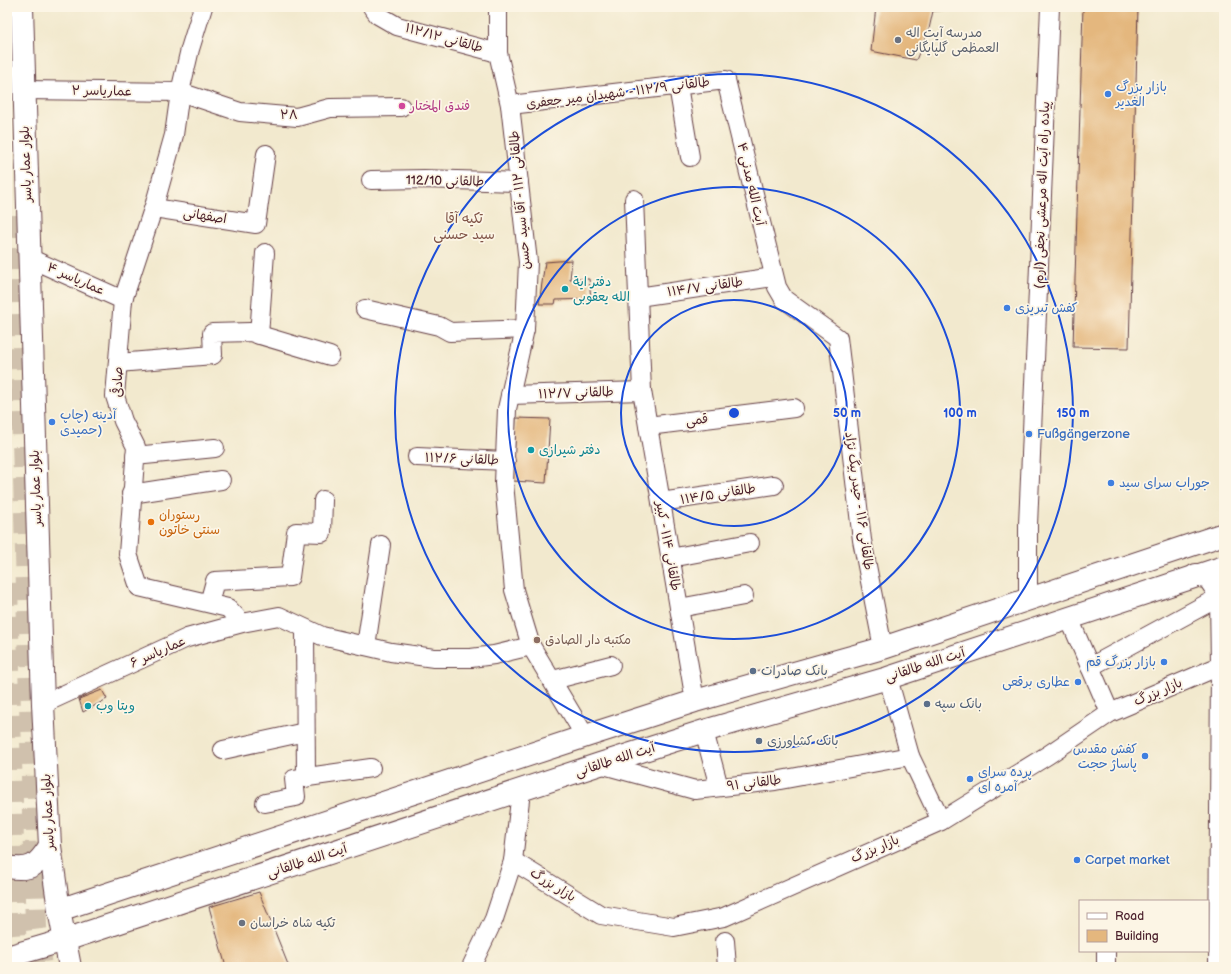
<svg xmlns="http://www.w3.org/2000/svg" width="1231" height="974" font-family="'Balsamiq Sans','Playpen Sans Arabic',sans-serif">
<style>
.building{fill:#e4b77e}
.lines{fill:none;stroke-linecap:round;stroke-linejoin:round}
.major-tunnel{stroke:#d0c1ad;stroke-width:22;stroke-dasharray:22 11;stroke-linecap:butt}
.minor-casing{stroke:#633d43;stroke-width:20}
.major-casing{stroke:#633d43;stroke-width:24}
.minor{stroke:#fff;stroke-width:18}
.major{stroke:#fff;stroke-width:22}
.ring{fill:none;stroke:#1d4ed8;stroke-width:2}
.worship-dot{fill:#6b7280;stroke:#fcf5e5;stroke-width:1.5}
.shop-dot{fill:#3f7fe0;stroke:#fcf5e5;stroke-width:1.5}
.hotel-dot{fill:#d1479c;stroke:#fcf5e5;stroke-width:1.5}
.culture-dot{fill:#0f9aa8;stroke:#fcf5e5;stroke-width:1.5}
.food-dot{fill:#e8710a;stroke:#fcf5e5;stroke-width:1.5}
.education-dot{fill:#8d6e63;stroke:#fcf5e5;stroke-width:1.5}
.service-dot{fill:#5c6f8a;stroke:#fcf5e5;stroke-width:1.5}
.labels{text-anchor:middle;dominant-baseline:central;stroke-width:3.5;stroke-linejoin:round;paint-order:stroke}
.worship-label{font-size:13px;fill:#5b616d;stroke:#fcf5e5;text-anchor:start}
.street-label{font-size:13px;fill:#4a1f2b;stroke:#fcf5e5}
.shop-label{font-size:13px;fill:#366cbe;stroke:#fcf5e5;text-anchor:start}
.hotel-label{font-size:13px;fill:#b23c85;stroke:#fcf5e5;text-anchor:start}
.culture-label{font-size:13px;fill:#0d838f;stroke:#fcf5e5;text-anchor:start}
.food-label{font-size:13px;fill:#c56008;stroke:#fcf5e5;text-anchor:start}
.education-label{font-size:13px;fill:#785e54;stroke:#fcf5e5;text-anchor:start}
.service-label{font-size:13px;fill:#4e5e75;stroke:#fcf5e5;text-anchor:start}
.neighbourhood-label{font-size:14px;fill:#805448;stroke:#fcf5e5}
.centre{fill:#1d4ed8;stroke:#fcf5e5;stroke-width:2}
.ring-label{font-size:12px;text-anchor:middle;font-weight:bold;fill:#1d4ed8;stroke:#fcf5e5;stroke-width:3.5;stroke-linejoin:round;paint-order:stroke}
</style>
<rect width="100%" height="100%" fill="#fcf5e5"/>
<filter id="ink" filterUnits="userSpaceOnUse"><feTurbulence type="fractalNoise" baseFrequency=".025" numOctaves="2"/><feDisplacementMap in="SourceGraphic" scale="8" xChannelSelector="R" yChannelSelector="G"/><feConvolveMatrix kernelMatrix="1 2 1 2 8 2 1 2 1" color-interpolation-filters="sRGB"/></filter>
<filter id="wash" filterUnits="userSpaceOnUse"><feTurbulence type="fractalNoise" baseFrequency=".012" numOctaves="4" result="noise"/><feDisplacementMap in="SourceGraphic" scale="16" xChannelSelector="R" yChannelSelector="G"/><feGaussianBlur stdDeviation="0.9" result="paint"/><feColorMatrix in="noise" values="0 0 0 0 0 0 0 0 0 0 0 0 0 0 0 0 0 1.4 0 .05"/><feComposite in="paint" operator="in"/></filter>
<g filter="url(#wash)">
<rect width="100%" height="100%" fill="#f2e9ce"/>
<g id="blocks">
<!-- building -->
<g class="building">
<path d="M 876,7 L 991,7 L 991,8 L 933,11 L 929,29 L 916,60 L 871,51 Z"/>
<path d="M 1083,7 L 1138,7 L 1129,348 L 1073,347 Z"/>
<path d="M 572,260 L 570,279 L 589,279 L 591,299 L 556,300 L 555,304 L 539,304 L 545,262 Z"/>
<path d="M 516,418 L 550,419 L 546,483 L 513,481 Z"/>
<path d="M 102,690 L 107,699 L 83,712 L 79,699 Z"/>
<path d="M 259,892 L 289,967 L 226,967 L 209,907 Z"/>
</g>
</g>
</g>
<g filter="url(#ink)">
<use href="#blocks" fill-opacity="0" stroke="#633d43" stroke-width="1"/>
<g class="lines">
<!-- major-tunnel -->
<g class="major-tunnel">
<path d="M 17,215 L 36,927 L 41,967"/>
<path d="M 7,583 L 15,931 L 18,967"/>
</g>
<defs>
<g id="minor">
<path d="M 203,7 L 190,49 L 180,92 L 174,135 L 155,203 L 123,300 L 115,396 L 123,421 L 136,447 L 128,554 L 139,587 L 228,608 L 242,623"/>
<path d="M 372,7 L 378,15 L 397,26 L 498,53"/>
<path d="M 498,7 L 498,53 L 510,105 L 528,262 L 525,329 L 507,409 L 504,483 L 514,590 L 531,646 L 585,736"/>
<path d="M 678,86 L 690,157"/>
<path d="M 24,90 L 180,92 L 240,112 L 297,117 L 330,108 L 401,107"/>
<path d="M 510,105 L 726,80 L 777,287 L 784,299 L 838,338 L 862,540 L 883,648"/>
<path d="M 371,180 L 424,179 L 519,182"/>
<path d="M 634,199 L 642,391 L 695,701"/>
<path d="M 154,208 L 256,224 L 266,154"/>
<path d="M 29,258 L 123,300"/>
<path d="M 638,297 L 773,277"/>
<path d="M 365,309 L 439,326 L 450,332 L 525,329"/>
<path d="M 259,335 L 265,253"/>
<path d="M 118,363 L 213,355 L 212,333 L 250,332 L 330,356"/>
<path d="M 510,395 L 642,391"/>
<path d="M 648,426 L 794,408"/>
<path d="M 135,456 L 215,448"/>
<path d="M 417,457 L 506,461"/>
<path d="M 131,494 L 221,480"/>
<path d="M 661,502 L 774,485"/>
<path d="M 670,558 L 750,543"/>
<path d="M 1028,599 L 1028,525 L 1050,7"/>
<path d="M 209,603 L 215,581 L 290,577 L 296,532 L 322,533 L 323,500"/>
<path d="M 679,608 L 744,596"/>
<path d="M 1069,618 L 1110,713"/>
<path d="M 305,630 L 306,778"/>
<path d="M 366,646 L 381,545"/>
<path d="M 1090,667 L 1221,596"/>
<path d="M 888,678 L 910,756 L 941,821"/>
<path d="M 553,680 L 611,665"/>
<path d="M 43,704 L 187,638 L 242,623 L 279,616 L 322,636 L 391,652 L 434,658 L 471,658 L 494,655 L 531,646"/>
<path d="M 704,731 L 719,787"/>
<path d="M 223,750 L 305,732"/>
<path d="M 600,764 L 695,790 L 775,781 L 910,756"/>
<path d="M 265,803 L 296,797 L 294,779 L 371,768"/>
<path d="M 513,861 L 601,915 L 674,927 L 724,917 L 941,821 L 1048,755 L 1110,713 L 1222,665"/>
<path d="M 725,941 L 727,967"/>
<path d="M 471,967 L 494,919 L 513,861 L 521,791"/>
<path d="M 1106,967 L 1106,951"/>
</g>
<g id="major">
<path d="M 22,7 L 43,704 L 50,846 L 59,910 L 70,967"/>
<path d="M 1196,575 L 1209,578 L 1221,596 L 1222,665 L 1220,967"/>
<path d="M 7,867 C 31,871 37,866 50,846"/>
<path d="M 59,910 L 589,735 L 695,701 L 883,648 L 1224,534"/>
<path d="M 7,957 L 65,940 L 600,764 L 704,731 L 888,678 L 1224,567"/>
</g>
</defs>
<!-- minor casing -->
<use href="#minor" class="minor-casing"/>
<!-- major casing -->
<use href="#major" class="major-casing"/>
<!-- minor -->
<use href="#minor" class="minor"/>
<!-- major -->
<use href="#major" class="major"/>
</g>
</g>
<!-- distance rings -->
<g class="ring">
<circle cx="734" cy="413" r="113"/>
<circle cx="734" cy="413" r="226"/>
<circle cx="734" cy="413" r="339"/>
</g>
<!-- markers -->
<g class="worship-dot">
<circle cx="898" cy="40" r="4"/>
<circle cx="242" cy="923" r="4"/>
</g>
<g class="shop-dot">
<circle cx="1108" cy="94" r="4"/>
<circle cx="1007" cy="308" r="4"/>
<circle cx="52" cy="422" r="4"/>
<circle cx="1029" cy="434" r="4"/>
<circle cx="1111" cy="483" r="4"/>
<circle cx="1164" cy="662" r="4"/>
<circle cx="1078" cy="682" r="4"/>
<circle cx="1145" cy="756" r="4"/>
<circle cx="970" cy="779" r="4"/>
<circle cx="1077" cy="860" r="4"/>
</g>
<circle class="hotel-dot" cx="402" cy="106" r="4"/>
<g class="culture-dot">
<circle cx="565" cy="289" r="4"/>
<circle cx="531" cy="450" r="4"/>
<circle cx="88" cy="706" r="4"/>
</g>
<circle class="food-dot" cx="151" cy="522" r="4"/>
<circle class="education-dot" cx="537" cy="640" r="4"/>
<g class="service-dot">
<circle cx="753" cy="671" r="4"/>
<circle cx="927" cy="704" r="4"/>
<circle cx="759" cy="741" r="4"/>
</g>
<g class="labels">
<!-- worship labels -->
<g class="worship-label">
<text x="906" y="33">مدرسه آیت اله<tspan x="906" dy="15">العمظمی گلپایگانی</tspan></text>
<text x="250" y="923">تکیه شاه خراسان</text>
</g>
<!-- street labels -->
<g class="street-label">
<text transform="translate(444 38) rotate(15)">طالقانی ۱۱۲/۱۲</text>
<text transform="translate(102 91) rotate(1)">عماریاسر ۲</text>
<text transform="translate(618 93) rotate(-7)">طالقانی ۱۱۲/۹ - شهیدان میر جعفری</text>
<text x="289" y="115">۲۸</text>
<text transform="translate(26 164) rotate(-92)">بلوار عمار یاسر</text>
<text transform="translate(445 181) rotate(1)">طالقانی 112/10</text>
<text transform="translate(751 184) rotate(77)">۴ آیت الله مدنی</text>
<text transform="translate(1042 195) rotate(-88)">پیاده راه آیت اله مرعشی نجفی (ارم)</text>
<text transform="translate(520 200) rotate(-95)">طالقانی ۱۱۲ - آقا سید حسن</text>
<text transform="translate(205 216) rotate(9)">اصفهانی</text>
<text transform="translate(76 279) rotate(24)">عماریاسر ۴</text>
<text transform="translate(705 287) rotate(-8)">طالقانی ۱۱۴/۷</text>
<text transform="translate(118 382) rotate(-89)">صادقی</text>
<text transform="translate(576 393) rotate(-2)">طالقانی ۱۱۲/۷</text>
<text transform="translate(697 420) rotate(-7)">قمی</text>
<text transform="translate(462 459) rotate(2)">طالقانی ۱۱۲/۶</text>
<text transform="translate(36 488) rotate(-92)">بلوار عمار یاسر</text>
<text transform="translate(718 494) rotate(-9)">طالقانی ۱۱۴/۵</text>
<text transform="translate(859 501) rotate(82)">طالقانی ۱۱۶ - حیدر بیگ نژاد</text>
<text transform="translate(668 546) rotate(80)">طالقانی ۱۱۴ - کبیر</text>
<text transform="translate(158 652) rotate(-24)">عماریاسر ۶</text>
<text transform="translate(925 665) rotate(-18)">آیت الله طالقانی</text>
<text transform="translate(1158 692) rotate(-23)">بازار بزرگ</text>
<text transform="translate(615 760) rotate(-18)">آیت الله طالقانی</text>
<text transform="translate(754 783) rotate(-7)">طالقانی ۹۱</text>
<text transform="translate(48 812) rotate(-93)">بلوار عمار یاسر</text>
<text transform="translate(875 849) rotate(-23)">بازار بزرگ</text>
<text transform="translate(307 861) rotate(-18)">آیت الله طالقانی</text>
<text transform="translate(553 885) rotate(32)">بازار بزرگ</text>
</g>
<!-- shop labels -->
<g class="shop-label">
<text x="1116" y="87">بازار بزرگ<tspan x="1116" dy="15">الغدیر</tspan></text>
<text x="1015" y="308">کفش تبریزی</text>
<text x="60" y="415">آدینه (چاپ<tspan x="60" dy="15">حمیدی)</tspan></text>
<text x="1037" y="434">Fußgängerzone</text>
<text x="1119" y="483">جوراب سرای سید</text>
<text x="1156" y="662" text-anchor="end">بازار بزرگ قم</text>
<text x="1070" y="682" text-anchor="end">عطاری برقعی</text>
<text x="1137" y="749" text-anchor="end">کفش مقدس<tspan x="1137" dy="15">پاساژ حجت</tspan></text>
<text x="978" y="772">پرده سرای<tspan x="978" dy="15">آمره ای</tspan></text>
<text x="1085" y="860">Carpet market</text>
</g>
<!-- hotel labels -->
<g class="hotel-label">
<text x="410" y="106">فندق المختار</text>
</g>
<!-- culture labels -->
<g class="culture-label">
<text x="573" y="282">دفتر ایة<tspan x="573" dy="15">الله یعقوبی</tspan></text>
<text x="539" y="450">دفتر شیرازی</text>
<text x="96" y="706">ویتا وب</text>
</g>
<!-- food labels -->
<g class="food-label">
<text x="159" y="515">رستوران<tspan x="159" dy="15">سنتی خاتون</tspan></text>
</g>
<!-- education labels -->
<g class="education-label">
<text x="545" y="640">مکتبه دار الصادق</text>
</g>
<!-- service labels -->
<g class="service-label">
<text x="761" y="671">بانک صادرات</text>
<text x="935" y="704">بانک سپه</text>
<text x="767" y="741">بانک کشاورزی</text>
</g>
<!-- neighbourhood labels -->
<g class="neighbourhood-label">
<text x="464" y="218">تکیه آقا<tspan x="464" dy="16">سید حسنی</tspan></text>
</g>
</g>
<circle cx="734" cy="413" r="6" class="centre"/>
<g class="ring-label">
<text x="847" y="417">50 m</text>
<text x="960" y="417">100 m</text>
<text x="1073" y="417">150 m</text>
</g>
<!-- margin -->
<rect width="1231" height="974" fill="none" stroke="#fcf5e5" stroke-width="24"/>
<!-- legend -->
<rect x="1079" y="900" width="130" height="52" fill="#fcf5e5" stroke="#b59f9b"/>
<rect x="1087" y="913" width="20" height="6" fill="#ffffff" stroke="#b59f9b"/>
<text x="1115" y="920" font-size="12" fill="#4a1f2b">Road</text>
<rect x="1087" y="930" width="20" height="12" fill="#e4b77e" stroke="#b59f9b"/>
<text x="1115" y="940" font-size="12" fill="#4a1f2b">Building</text>
</svg>
